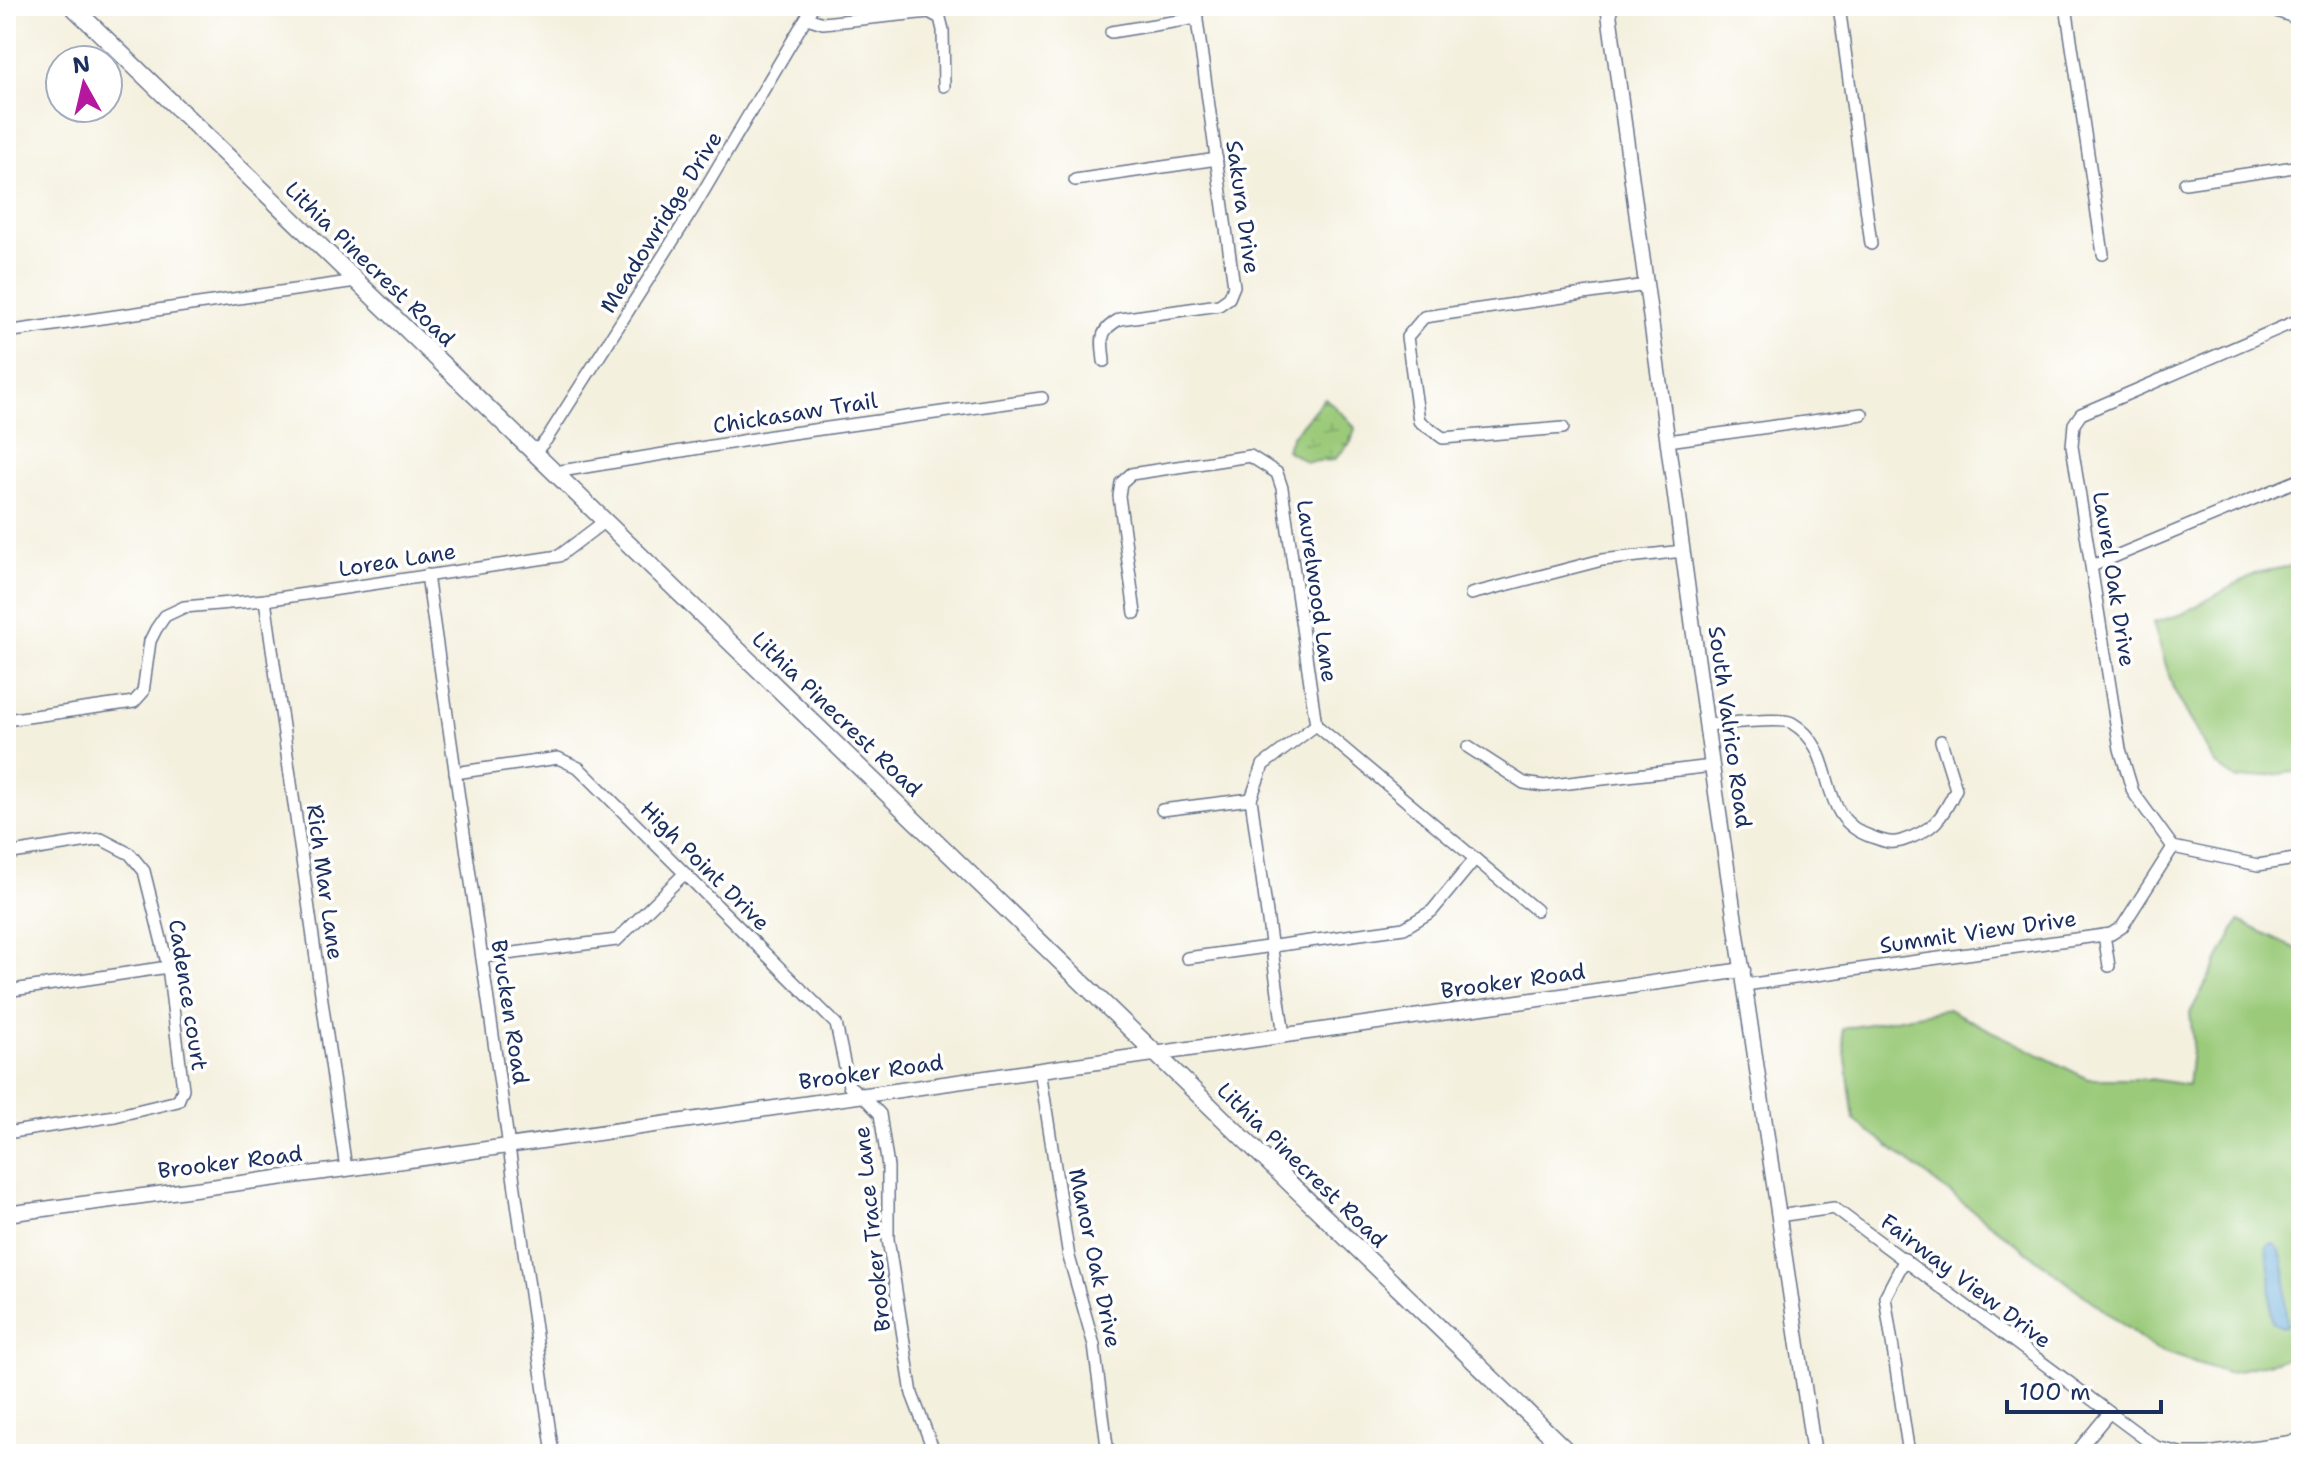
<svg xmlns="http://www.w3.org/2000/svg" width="2307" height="1460" font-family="'Shantell Sans',sans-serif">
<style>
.green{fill:#9bcb7a;stroke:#5b7d6c;stroke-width:2}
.wetland{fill:url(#wetland-marsh);stroke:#5b7d6c;stroke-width:2}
.water{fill:#62a9d8;stroke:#3e6c9b;stroke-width:2}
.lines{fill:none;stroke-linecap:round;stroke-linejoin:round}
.minor-casing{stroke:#67738b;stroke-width:14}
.tertiary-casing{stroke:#67738b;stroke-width:17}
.secondary-casing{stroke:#67738b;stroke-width:19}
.minor{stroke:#fff;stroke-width:11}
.tertiary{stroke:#fff;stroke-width:14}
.secondary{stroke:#fff;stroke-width:16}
.labels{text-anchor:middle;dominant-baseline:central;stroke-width:7;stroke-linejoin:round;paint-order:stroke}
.street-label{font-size:22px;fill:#1b2f5e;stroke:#fff}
</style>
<defs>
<pattern id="wetland-marsh" width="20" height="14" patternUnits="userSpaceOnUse" patternTransform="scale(2)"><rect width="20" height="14" fill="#9bcb7a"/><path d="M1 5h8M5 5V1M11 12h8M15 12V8" fill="none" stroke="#7ea567"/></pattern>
</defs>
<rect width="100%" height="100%" fill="#fff"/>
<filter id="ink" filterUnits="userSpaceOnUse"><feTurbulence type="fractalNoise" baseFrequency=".0125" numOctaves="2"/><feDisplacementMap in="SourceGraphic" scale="16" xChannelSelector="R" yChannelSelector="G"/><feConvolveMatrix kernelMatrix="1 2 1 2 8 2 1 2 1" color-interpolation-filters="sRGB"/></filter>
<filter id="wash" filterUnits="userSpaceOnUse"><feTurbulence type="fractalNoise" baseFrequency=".006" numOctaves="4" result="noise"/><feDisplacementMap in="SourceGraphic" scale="32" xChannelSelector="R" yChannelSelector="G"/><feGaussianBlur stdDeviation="1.8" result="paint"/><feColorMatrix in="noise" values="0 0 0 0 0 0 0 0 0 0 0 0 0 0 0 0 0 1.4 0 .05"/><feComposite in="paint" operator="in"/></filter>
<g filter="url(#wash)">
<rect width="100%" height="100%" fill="#f4f0de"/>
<!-- green -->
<g class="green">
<path d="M 2301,564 L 2301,771 L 2237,780 L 2215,764 L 2173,688 L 2153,623 L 2182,614 L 2256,573 Z"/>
<path d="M 2239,921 L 2301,951 L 2301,1355 L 2227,1373 L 2155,1349 L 1854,1120 L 1842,1029 L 1948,1009 L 2088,1079 L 2150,1079 L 2188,1085 L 2193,1041 L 2190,1013 Z"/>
</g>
<!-- wetland -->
<path class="wetland" d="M 1325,398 L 1347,418 L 1355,428 L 1351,442 L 1334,460 L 1307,462 L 1286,450 L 1292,436 Z"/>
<!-- water -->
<path class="water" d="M 2271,1243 L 2276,1245 C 2288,1264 2286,1283 2285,1304 C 2285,1311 2287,1317 2287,1325 L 2282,1327 L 2272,1322 C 2270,1306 2271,1290 2270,1274 C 2269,1264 2265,1256 2267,1246 Z"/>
</g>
<g filter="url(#ink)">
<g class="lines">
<defs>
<g id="minor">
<path d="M 1839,6 L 1871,244"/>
<path d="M 2066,6 L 2103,254"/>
<path d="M 807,18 L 823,23 L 929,12 L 940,18 L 943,30 L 944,86"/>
<path d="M 1111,32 L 1197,18"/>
<path d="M 1075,180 L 1217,159"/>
<path d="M 2185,183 L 2301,166"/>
<path d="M 2301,319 L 2081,414 L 2074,424 L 2072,446 L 2120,749 L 2133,792 L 2173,847 L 2258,865 L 2301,858"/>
<path d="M 6,332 L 356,281"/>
<path d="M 1104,361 C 1102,339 1098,331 1120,319 L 1219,305 L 1229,298 L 1234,286 L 1195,6"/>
<path d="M 1563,428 L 1443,438 L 1419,421 L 1407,337 L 1424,317 L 1646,285"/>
<path d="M 1668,441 L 1862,414"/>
<path d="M 534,453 L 546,440 L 693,209 L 813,6"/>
<path d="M 555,472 L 778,435 L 1042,398"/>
<path d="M 2092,566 L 2301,479"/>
<path d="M 427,575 L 553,1454"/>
<path d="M 1471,594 L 1602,560 L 1683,551"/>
<path d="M 265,600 L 346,1169"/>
<path d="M 1135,613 L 1119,496 L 1121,483 L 1131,474 L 1250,456 L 1277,473 L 1282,488 L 1316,725 L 1536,910"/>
<path d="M 6,720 L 134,702 L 143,692 L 150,641 L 156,629 L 165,616 L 184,607 L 265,600 L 559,556 L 605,521"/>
<path d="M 1707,725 C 1723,724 1782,717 1792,723 C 1842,752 1812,817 1872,837 C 1883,841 1890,844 1901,841 C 1933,831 1942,819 1956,789 L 1941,741"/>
<path d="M 1468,747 L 1524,783 L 1544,786 L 1712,766"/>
<path d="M 455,773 L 558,758 L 579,768 L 836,1024 L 849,1086 L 863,1096 L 880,1114 L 888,1167 L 888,1239 L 912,1394 L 935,1454"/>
<path d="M 1162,810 L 1251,799"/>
<path d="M 6,854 L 101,839 L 130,854 L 144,871 L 168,967 L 183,1089 L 178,1101 L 115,1116 L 6,1133"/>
<path d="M 2104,935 L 2109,966"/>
<path d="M 482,957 L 617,940 L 684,874"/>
<path d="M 1187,958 L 1404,928 L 1432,911 L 1475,859"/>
<path d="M 1745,985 L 2111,934 L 2122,927 L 2173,847"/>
<path d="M 6,991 L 168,967"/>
<path d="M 1284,1036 L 1251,799 L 1263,765 L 1316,725"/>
<path d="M 1040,1070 L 1069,1257 L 1094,1345 L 1108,1454"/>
<path d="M 1778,1216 L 1834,1208 L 2156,1447 L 2180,1453 L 2207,1453 L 2301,1440"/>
<path d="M 1905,1259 L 1885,1297 L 1909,1454"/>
<path d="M 2075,1454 L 2109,1413"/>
</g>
<g id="tertiary">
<path d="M 1608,6 L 1712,766 L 1814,1454"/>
<path d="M 2266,6 L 2301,18"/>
<path d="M 6,1214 L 346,1169 L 1743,970"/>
</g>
<path id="secondary" d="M 72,6 L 1570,1454"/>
</defs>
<!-- minor casing -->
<use href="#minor" class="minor-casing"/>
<!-- tertiary casing -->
<use href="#tertiary" class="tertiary-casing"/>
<!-- secondary casing -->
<use href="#secondary" class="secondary-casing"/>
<!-- minor -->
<use href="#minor" class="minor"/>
<!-- tertiary -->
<use href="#tertiary" class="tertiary"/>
<!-- secondary -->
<use href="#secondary" class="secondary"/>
</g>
</g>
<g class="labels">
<!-- street labels -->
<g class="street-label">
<text transform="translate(1243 207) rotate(82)">Sakura Drive</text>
<text transform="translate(661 222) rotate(-58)">Meadowridge Drive</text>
<text transform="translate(370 264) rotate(44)">Lithia Pinecrest Road</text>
<text transform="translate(795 413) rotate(-9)">Chickasaw Trail</text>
<text transform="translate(397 560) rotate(-9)">Lorea Lane</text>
<text transform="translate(2114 579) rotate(81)">Laurel Oak Drive</text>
<text transform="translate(1317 591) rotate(82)">Laurelwood Lane</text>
<text transform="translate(837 714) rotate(44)">Lithia Pinecrest Road</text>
<text transform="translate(1730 727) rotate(82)">South Valrico Road</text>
<text transform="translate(705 866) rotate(45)">High Point Drive</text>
<text transform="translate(325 882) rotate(82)">Rich Mar Lane</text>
<text transform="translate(1978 932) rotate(-8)">Summit View Drive</text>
<text transform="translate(1513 981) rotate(-8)">Brooker Road</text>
<text transform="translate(188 995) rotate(81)">Cadence court</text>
<text transform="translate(510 1012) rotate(81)">Brucken Road</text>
<text transform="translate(871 1072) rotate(-8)">Brooker Road</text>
<text transform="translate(230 1162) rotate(-7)">Brooker Road</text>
<text transform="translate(1302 1165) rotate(44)">Lithia Pinecrest Road</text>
<text transform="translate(872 1229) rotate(-96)">Brooker Trace Lane</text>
<text transform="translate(1095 1258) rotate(78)">Manor Oak Drive</text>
<text transform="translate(1966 1281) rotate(37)">Fairway View Drive</text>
</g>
</g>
<!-- margin -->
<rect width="2307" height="1460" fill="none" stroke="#fff" stroke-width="32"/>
<!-- north arrow -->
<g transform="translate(84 84) rotate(352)"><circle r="38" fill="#ffffff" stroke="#a4acbf" stroke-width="2"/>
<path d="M0-6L14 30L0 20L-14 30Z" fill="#b5179e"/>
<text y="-12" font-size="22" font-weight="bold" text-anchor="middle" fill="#1b2f5e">N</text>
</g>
<!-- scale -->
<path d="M2007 1400v12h154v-12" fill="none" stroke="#1b2f5e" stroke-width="4"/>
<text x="2019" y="1400" font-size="24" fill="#1b2f5e" stroke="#ffffff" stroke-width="6" paint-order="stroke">100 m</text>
</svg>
